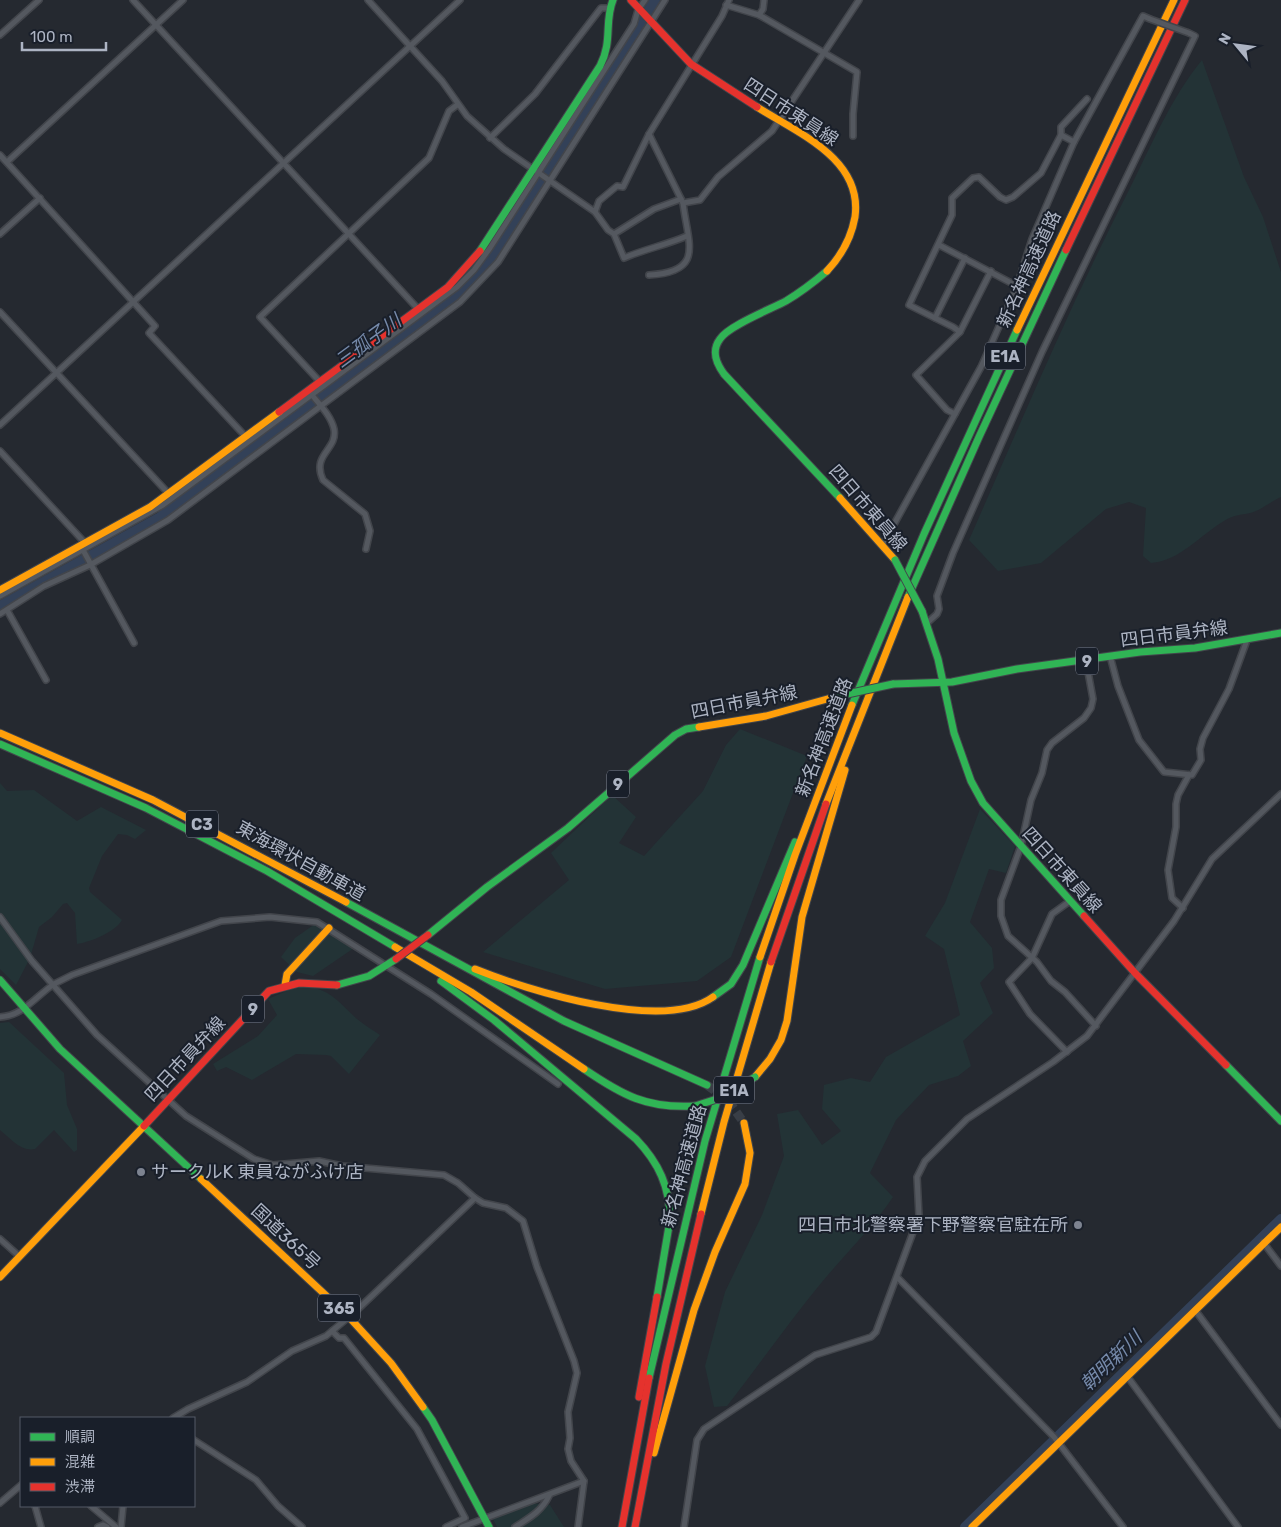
<svg xmlns="http://www.w3.org/2000/svg" width="1281" height="1527" font-family="Rubik,'Noto Sans JP',sans-serif">
<style>
.green{fill:#233336}
.lines{fill:none;stroke-linecap:round;stroke-linejoin:round}
.river{stroke:#334158;stroke-width:10}
.highway-tunnel{stroke:#393e46;stroke-width:9;stroke-dasharray:9 4.5;stroke-linecap:butt}
.street-casing{stroke:#42454b;stroke-width:8}
.fast-casing{stroke:#42454b;stroke-width:9}
.slow-casing{stroke:#42454b;stroke-width:9}
.jam-casing{stroke:#42454b;stroke-width:9}
.street{stroke:#54585f;stroke-width:5}
.fast{stroke:#30b455;stroke-width:7}
.slow{stroke:#ff9f0a;stroke-width:7}
.jam{stroke:#e5322d;stroke-width:7}
.street-bridge-casing{stroke:#42454b;stroke-width:8;stroke-linecap:butt}
.fast-bridge-casing{stroke:#42454b;stroke-width:9;stroke-linecap:butt}
.jam-bridge-casing{stroke:#42454b;stroke-width:9;stroke-linecap:butt}
.street-bridge{stroke:#54585f;stroke-width:5}
.fast-bridge{stroke:#30b455;stroke-width:7}
.jam-bridge{stroke:#e5322d;stroke-width:7}
.poi-dot{fill:#7d8390;stroke:#191f2a;stroke-width:2}
.labels{text-anchor:middle;dominant-baseline:central;stroke-width:4;stroke-linejoin:round;paint-order:stroke}
.shield{fill:#191f2a;stroke:#818795;stroke-width:1}
.shield-label{font-size:16px;font-weight:bold;fill:#adb4c3}
.street-label{font-size:18px;fill:#adb4c3;stroke:#191f2a}
.poi-label{font-size:18px;fill:#adb4c3;stroke:#191f2a;text-anchor:start}
.water-label{font-size:19px;font-style:italic;fill:#768aaa;stroke:#191f2a}
</style>
<rect width="100%" height="100%" fill="#252930"/>
<!-- green -->
<g class="green">
<path d="M 1202,60 L 1244,177 L 1263,217 L 1281,272 L 1281,497 C 1271,501 1260,511 1250,513 C 1241,515 1233,515 1224,521 C 1200,535 1180,561 1151,563 L 1143,556 L 1146,508 L 1129,502 L 1106,509 L 1041,563 L 998,571 L 969,540 C 1021,422 1071,303 1130,188 C 1152,144 1171,98 1202,60 Z"/>
<path d="M 740,729 L 807,756 L 731,957 L 697,981 L 605,989 L 483,952 L 569,880 L 551,853 L 612,795 L 636,817 L 619,843 L 644,856 L 703,791 L 726,745 Z"/>
<path d="M 0,783 L 7,791 L 34,790 L 77,821 L 101,807 L 146,830 L 135,839 L 127,835 L 118,834 L 102,856 L 89,888 L 90,892 L 122,920 C 115,932 91,942 77,944 L 75,913 L 67,903 L 63,904 L 52,917 L 39,927 L 30,958 L 16,985 L 0,969 Z"/>
<path d="M 980,809 L 1015,846 L 1006,873 L 989,869 L 970,922 L 992,948 L 994,968 L 980,983 L 993,1013 L 963,1041 L 971,1066 L 958,1076 L 929,1085 L 896,1120 L 870,1173 L 893,1197 C 873,1227 846,1253 822,1282 C 789,1322 759,1365 727,1406 L 714,1407 L 705,1366 L 725,1292 L 762,1215 L 784,1156 L 777,1114 L 798,1110 L 822,1145 L 841,1131 L 822,1109 L 824,1085 L 851,1078 L 870,1082 L 886,1057 L 960,1015 L 944,949 L 925,936 L 945,903 Z"/>
<path d="M 315,924 L 354,948 L 313,976 L 297,972 L 281,957 L 295,938 Z"/>
<path d="M 298,986 C 330,987 336,1000 357,1019 C 364,1025 373,1030 380,1035 L 349,1074 L 331,1056 L 326,1055 L 296,1054 L 252,1080 L 226,1067 L 217,1071 L 213,1064 L 258,1036 L 277,1015 L 268,999 Z"/>
<path d="M 9,1022 L 64,1073 L 67,1105 L 77,1129 L 77,1150 L 74,1152 L 54,1130 L 35,1149 C 21,1152 10,1138 0,1130 L 0,1023 Z"/>
<path d="M 531,1503 L 550,1505 L 564,1527 L 497,1527 L 493,1519 Z"/>
</g>
<g class="lines">
<!-- river -->
<g class="river">
<path d="M 0,606 L 160,517 L 448,304 L 482,272 L 655,0"/>
<path d="M 965,1527 L 1281,1219"/>
</g>
<!-- highway-tunnel -->
<path class="highway-tunnel" d="M 707,1085 L 728,1100 L 744,1123"/>
<defs>
<g id="street">
<path d="M 133,0 L 419,310"/>
<path d="M 368,0 L 442,81 L 467,116 L 504,149 L 595,212 L 599,201 L 617,186 L 623,187 L 649,134 L 722,16 L 729,0"/>
<path d="M 726,5 L 759,15 L 857,72 L 853,114 L 853,136"/>
<path d="M 759,15 L 763,9 L 764,0"/>
<path d="M 0,35 L 39,0"/>
<path d="M 649,134 L 683,203 L 700,200 L 718,177 L 772,131 L 859,0"/>
<path d="M 490,138 L 535,94 L 601,8 L 610,8"/>
<path d="M 1074,142 L 1143,16 L 1150,19"/>
<path d="M 0,155 L 155,326 L 149,333 L 246,437"/>
<path d="M 7,162 L 183,0"/>
<path d="M 595,212 L 608,230 L 614,234 L 624,258 C 645,249 666,245 687,236"/>
<path d="M 0,234 L 40,198"/>
<path d="M 614,234 L 654,209 L 681,199"/>
<path d="M 939,245 L 1017,286"/>
<path d="M 649,275 C 705,272 688,244 683,203"/>
<path d="M 0,312 L 169,494"/>
<path d="M 935,318 L 965,258"/>
<path d="M 960,332 L 953,327 L 909,305 L 952,215 L 952,198 L 973,178 L 979,177 L 1000,197 L 1006,200 L 1013,197 L 1041,173 L 1061,135 L 1061,127 L 1087,99"/>
<path d="M 322,384 L 260,317 L 429,158 L 449,111 L 457,105"/>
<path d="M 312,395 C 320,405 331,416 334,429 C 338,450 311,454 323,480 L 365,514 L 370,531 L 366,549"/>
<path d="M 955,414 L 947,410 L 916,375 L 960,332 L 991,271"/>
<path d="M 0,425 L 460,0"/>
<path d="M 0,451 L 86,544"/>
<path d="M 883,544 L 981,367 L 1017,286 L 1032,239 L 1074,142 L 1061,135"/>
<path d="M 83,550 L 134,643"/>
<path d="M 0,596 L 163,505 L 457,287 L 474,270 L 490,248 L 634,24 L 638,10 L 645,0"/>
<path d="M 7,610 L 46,680"/>
<path d="M 0,614 L 44,586 L 90,565 L 168,520 L 460,302 L 498,262 L 665,0"/>
<path d="M 927,623 L 937,614 L 939,609 L 937,596 L 953,553 L 1042,352 L 1195,36 L 1189,33"/>
<path d="M 1110,656 L 1118,686 L 1139,740 L 1164,772 L 1192,775 L 1201,760 L 1200,749 L 1203,738 L 1229,689 L 1247,640"/>
<path d="M 1086,661 L 1093,699 L 1091,708 L 1084,718 L 1052,743 L 1047,750 L 1042,773 L 1031,800 L 1021,846 L 1001,900 L 1001,916 L 1008,936 L 1037,962 L 1051,981 L 1065,992 L 1096,1026"/>
<path d="M 1183,908 L 1172,898 L 1168,870 L 1176,827 L 1176,804 L 1178,795 L 1189,775"/>
<path d="M 0,917 L 32,961 L 97,1035 L 186,1116 L 254,1159 L 273,1165 L 319,1161 L 342,1166 L 444,1175 L 458,1183 L 475,1198 L 483,1203 L 506,1208 L 523,1221 L 537,1267 L 574,1361 L 577,1373 L 568,1412 L 570,1438 L 568,1449 L 571,1461 L 584,1481 L 578,1527"/>
<path d="M 0,1017 C 23,1016 36,996 54,984 C 60,981 66,978 72,975 L 221,921 L 270,917 L 317,922 L 431,994 L 558,1084"/>
<path d="M 1067,1052 L 1030,1014 L 1009,982 L 1032,958 L 1052,914 L 1070,901"/>
<path d="M 0,1239 L 19,1256"/>
<path d="M 1263,1242 L 1281,1266"/>
<path d="M 897,1277 L 1054,1437 L 1123,1527"/>
<path d="M 1195,1310 L 1281,1425"/>
<path d="M 332,1331 L 339,1338 L 344,1338 L 417,1429 L 465,1518 L 446,1527"/>
<path d="M 1127,1376 L 1238,1527"/>
<path d="M 173,1418 L 188,1409 L 247,1382 L 292,1351 L 326,1336 L 356,1311 L 475,1198"/>
<path d="M 194,1440 L 256,1480 L 278,1506 L 302,1527"/>
<path d="M 0,1503 L 21,1485"/>
<path d="M 35,1506 L 41,1527"/>
<path d="M 91,1506 L 116,1527"/>
<path d="M 98,1527 L 103,1525 L 107,1527"/>
<path d="M 121,1527 L 123,1506"/>
<path d="M 462,1527 L 584,1481"/>
<path d="M 515,1527 C 529,1518 541,1512 549,1496"/>
<path d="M 684,1527 L 697,1440 L 704,1429 L 815,1355 L 871,1337 L 876,1332 L 919,1216 L 917,1177 L 925,1161 L 967,1119 L 1053,1062 L 1087,1036 L 1174,921 L 1212,859 L 1281,794"/>
</g>
<g id="fast">
<path d="M 480,251 L 600,66 C 613,41 604,22 613,0"/>
<path d="M 827,271 C 814,282 801,292 786,301 C 771,309 728,326 720,339 C 711,351 716,363 724,374 L 840,498"/>
<path d="M 908,597 L 979,437 L 1066,250"/>
<path d="M 922,611 L 938,659 L 954,733 L 971,781 L 983,803 L 1084,916"/>
<path d="M 893,684 L 952,682 L 1017,669 L 1140,652 L 1195,648 L 1281,633"/>
<path d="M 852,705 L 924,534 L 1017,330"/>
<path d="M 0,744 L 146,808 L 267,871 L 395,947"/>
<path d="M 346,902 L 564,1021 L 707,1085"/>
<path d="M 428,935 L 487,887 L 568,828 L 675,735 L 686,729 L 699,727"/>
<path d="M 0,980 L 60,1049 L 201,1179"/>
<path d="M 441,981 L 494,1020 L 636,1139 C 659,1163 670,1187 670,1220 L 657,1297"/>
<path d="M 337,985 L 369,976 L 396,959"/>
<path d="M 713,997 L 731,984 L 743,965 L 795,842"/>
<path d="M 1226,1065 L 1281,1121"/>
<path d="M 584,1069 C 622,1095 647,1109 695,1106"/>
<path d="M 649,1378 L 705,1141 L 760,957"/>
<path d="M 423,1407 L 432,1420 L 489,1527"/>
</g>
<g id="slow">
<path d="M 757,107 C 798,133 863,159 855,217 C 851,239 842,255 827,271"/>
<path d="M 1017,330 L 1174,0"/>
<path d="M 840,498 L 895,560"/>
<path d="M 0,590 L 150,507 L 279,412"/>
<path d="M 699,727 L 766,716 L 838,696"/>
<path d="M 0,733 L 153,800 L 346,902"/>
<path d="M 826,804 L 908,597"/>
<path d="M 395,947 L 471,992 L 584,1069"/>
<path d="M 760,957 L 795,855 L 852,705"/>
<path d="M 475,969 C 527,990 663,1033 713,997"/>
<path d="M 285,985 L 287,974 L 329,928"/>
<path d="M 755,1077 L 770,1059 L 781,1040 L 787,1021 L 802,917 L 845,770"/>
<path d="M 201,1179 L 348,1316 L 391,1363 L 423,1407"/>
<path d="M 701,1214 L 724,1122 L 771,962"/>
<path d="M 0,1277 L 144,1126"/>
<path d="M 654,1453 L 694,1310 L 715,1252 L 745,1184 L 750,1153 L 744,1123"/>
<path d="M 972,1527 L 1281,1227"/>
</g>
<g id="jam">
<path d="M 631,0 L 691,64 L 757,107"/>
<path d="M 1066,250 L 1185,0"/>
<path d="M 279,412 L 448,287 L 480,251"/>
<path d="M 1084,916 L 1135,973 L 1226,1065"/>
<path d="M 771,962 L 826,804"/>
<path d="M 144,1126 L 269,991 L 299,983 L 337,985"/>
<path d="M 639,1397 L 657,1297"/>
<path d="M 622,1527 L 649,1378"/>
<path d="M 635,1527 L 666,1364 L 701,1214"/>
</g>
</defs>
<!-- street casing -->
<use href="#street" class="street-casing"/>
<!-- fast casing -->
<use href="#fast" class="fast-casing"/>
<!-- slow casing -->
<use href="#slow" class="slow-casing"/>
<!-- jam casing -->
<use href="#jam" class="jam-casing"/>
<!-- street -->
<use href="#street" class="street"/>
<!-- fast -->
<use href="#fast" class="fast"/>
<!-- slow -->
<use href="#slow" class="slow"/>
<!-- jam -->
<use href="#jam" class="jam"/>
<defs>
<path id="street-bridge" d="M 1150,19 L 1189,33"/>
<g id="fast-bridge">
<path d="M 895,560 L 922,611"/>
<path d="M 838,696 L 893,684"/>
<path d="M 695,1106 L 720,1098 L 755,1077"/>
</g>
<path id="jam-bridge" d="M 396,959 L 428,935"/>
</defs>
<!-- street-bridge casing -->
<use href="#street-bridge" class="street-bridge-casing"/>
<!-- fast-bridge casing -->
<use href="#fast-bridge" class="fast-bridge-casing"/>
<!-- jam-bridge casing -->
<use href="#jam-bridge" class="jam-bridge-casing"/>
<!-- street-bridge -->
<use href="#street-bridge" class="street-bridge"/>
<!-- fast-bridge -->
<use href="#fast-bridge" class="fast-bridge"/>
<!-- jam-bridge -->
<use href="#jam-bridge" class="jam-bridge"/>
</g>
<!-- markers -->
<g class="poi-dot">
<circle cx="141" cy="1172" r="5"/>
<circle cx="1078" cy="1225" r="5"/>
</g>
<g class="labels">
<!-- shield labels -->
<g class="shield">
<rect x="985" y="342.5" width="40" height="27" rx="4"/>
<rect x="1076" y="647.5" width="22" height="27" rx="4"/>
<rect x="607" y="770.5" width="22" height="27" rx="4"/>
<rect x="186" y="810.5" width="32" height="27" rx="4"/>
<rect x="242" y="995.5" width="22" height="27" rx="4"/>
<rect x="714" y="1076.5" width="40" height="27" rx="4"/>
<rect x="318" y="1294.5" width="42" height="27" rx="4"/>
</g>
<g class="shield-label">
<text x="1005" y="356">E1A</text>
<text x="1087" y="661">9</text>
<text x="618" y="784">9</text>
<text x="202" y="824">C3</text>
<text x="253" y="1009">9</text>
<text x="734" y="1090">E1A</text>
<text x="339" y="1308">365</text>
</g>
<!-- street labels -->
<g class="street-label">
<text transform="translate(791 112) rotate(33)">四日市東員線</text>
<text transform="translate(1029 269) rotate(-65)">新名神高速道路</text>
<text transform="translate(868 508) rotate(49)">四日市東員線</text>
<text transform="translate(1174 634) rotate(-7)">四日市員弁線</text>
<text transform="translate(744 702) rotate(-11)">四日市員弁線</text>
<text transform="translate(824 737) rotate(-69)">新名神高速道路</text>
<text transform="translate(301 861) rotate(29)">東海環状自動車道</text>
<text transform="translate(1062 870) rotate(48)">四日市東員線</text>
<text transform="translate(185 1059) rotate(-47)">四日市員弁線</text>
<text transform="translate(684 1166) rotate(-75)">新名神高速道路</text>
<text transform="translate(286 1237) rotate(43)">国道365号</text>
</g>
<!-- poi labels -->
<g class="poi-label">
<text x="151" y="1172">サークルK 東員ながふけ店</text>
<text x="1068" y="1225" text-anchor="end">四日市北警察署下野警察官駐在所</text>
</g>
<!-- water labels -->
<g class="water-label">
<text transform="translate(368 341) rotate(-36)">三孤子川</text>
<text transform="translate(1111 1361) rotate(-44)">朝明新川</text>
</g>
</g>
<!-- legend -->
<rect x="20" y="1417" width="175" height="90" fill="#191f2a" stroke="#545b67"/>
<rect x="30" y="1433" width="25" height="8" fill="#30b455" stroke="#545b67"/>
<text x="65" y="1442" font-size="15" fill="#adb4c3">順調</text>
<rect x="30" y="1458" width="25" height="8" fill="#ff9f0a" stroke="#545b67"/>
<text x="65" y="1467" font-size="15" fill="#adb4c3">混雑</text>
<rect x="30" y="1483" width="25" height="8" fill="#e5322d" stroke="#545b67"/>
<text x="65" y="1492" font-size="15" fill="#adb4c3">渋滞</text>
<!-- north arrow -->
<g transform="translate(1236 45) rotate(299)" stroke="#191f2a" stroke-width="4" paint-order="stroke">
<path d="M0-4L9 19L0 12L-9 19Z" fill="#adb4c3"/>
<text y="-8" font-size="14" font-weight="bold" text-anchor="middle" fill="#adb4c3">N</text>
</g>
<!-- scale -->
<path d="M22 42v8h84v-8" fill="none" stroke="#adb4c3" stroke-width="2.5"/>
<text x="30" y="42" font-size="15" fill="#adb4c3" stroke="#191f2a" stroke-width="4" paint-order="stroke">100 m</text>
</svg>
